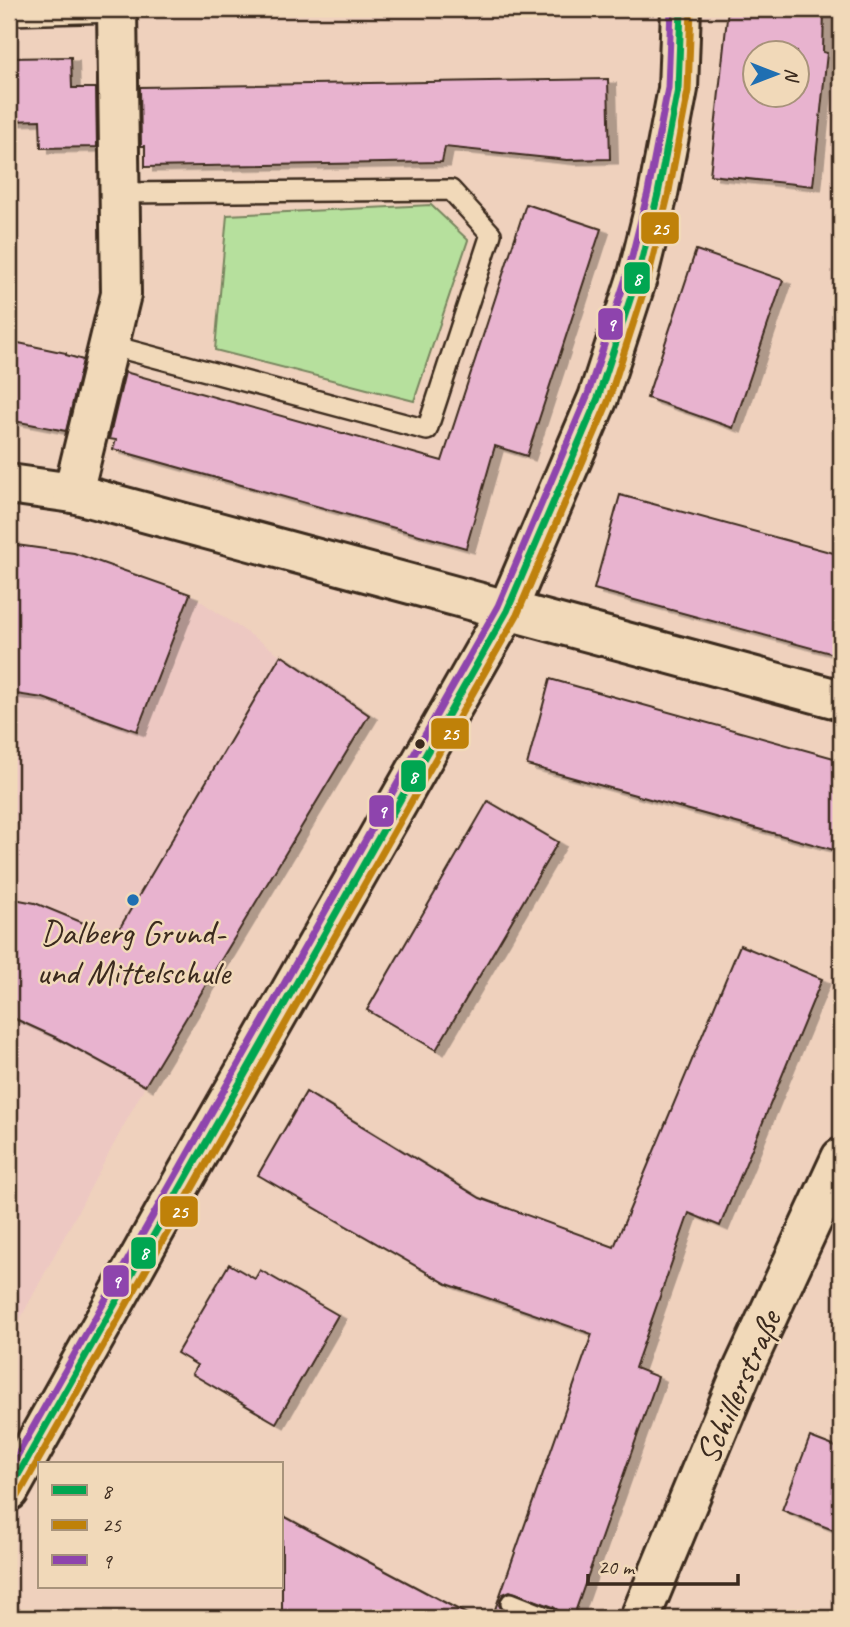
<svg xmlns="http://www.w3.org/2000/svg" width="850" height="1627" font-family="Caveat,sans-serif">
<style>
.built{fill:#edc8c2}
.green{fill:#b6e09d;stroke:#78855e;stroke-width:2}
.building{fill:#e8b3cf;stroke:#3b2a1e;stroke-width:2;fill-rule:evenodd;filter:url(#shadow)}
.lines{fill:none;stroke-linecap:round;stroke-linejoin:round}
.service-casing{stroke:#3b2a1e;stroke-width:24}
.minor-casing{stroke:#3b2a1e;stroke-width:44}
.secondary-casing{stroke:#3b2a1e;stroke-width:44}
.service{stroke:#f1d9b9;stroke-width:19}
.minor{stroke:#f1d9b9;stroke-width:38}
.secondary{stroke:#f1d9b9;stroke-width:38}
.bus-1-casing{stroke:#f1d9b9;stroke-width:12}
.bus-2-casing{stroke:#f1d9b9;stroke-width:12}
.bus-3-casing{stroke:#f1d9b9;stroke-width:12}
.bus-1{stroke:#00a651;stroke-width:7}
.bus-2{stroke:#bf8109;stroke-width:7}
.bus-3{stroke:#8e44ad;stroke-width:7}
.bus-dot{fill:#3b2a1e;stroke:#f1d9b9;stroke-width:2.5}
.poi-dot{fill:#1f6fb2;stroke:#f1d9b9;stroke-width:2.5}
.labels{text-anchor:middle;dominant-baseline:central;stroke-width:5;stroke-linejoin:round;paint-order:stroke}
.poi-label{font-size:35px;fill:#3b2a1e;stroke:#f1d9b9}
.street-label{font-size:35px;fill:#3b2a1e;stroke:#f1d9b9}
.line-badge{stroke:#f1d9b9;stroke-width:2.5}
.badge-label{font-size:19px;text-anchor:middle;font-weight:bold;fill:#fff}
</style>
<defs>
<filter id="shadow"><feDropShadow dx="8" dy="4.5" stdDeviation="0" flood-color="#0004"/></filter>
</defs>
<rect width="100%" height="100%" fill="#efd1bd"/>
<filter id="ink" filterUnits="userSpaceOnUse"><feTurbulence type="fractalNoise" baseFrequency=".0143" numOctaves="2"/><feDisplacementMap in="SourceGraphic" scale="14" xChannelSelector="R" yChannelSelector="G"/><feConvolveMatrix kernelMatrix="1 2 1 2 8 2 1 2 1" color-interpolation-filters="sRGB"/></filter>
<g filter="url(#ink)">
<!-- built -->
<path class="built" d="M 9,544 L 74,553 L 190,594 L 369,715 L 145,1086 L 9,1340 Z"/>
<!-- green -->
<path class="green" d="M 431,205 L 468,240 L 414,401 L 215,350 L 227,215 Z"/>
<!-- building -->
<g class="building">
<path d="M 728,9 L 824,9 L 823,52 L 827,53 L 813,186 L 710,175 ZM 755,52 L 797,52 L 797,94 L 755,94 Z"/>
<path d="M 71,57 L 72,88 L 96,88 L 97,147 L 41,148 L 40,120 L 9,121 L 9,58 Z"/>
<path d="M 608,79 L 610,159 L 567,160 L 445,147 L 442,162 L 145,167 L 145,146 L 141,146 L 140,87 Z"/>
<path d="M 526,204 L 601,229 L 527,456 L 495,446 L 466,548 L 113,449 L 116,440 L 109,439 L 125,372 L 442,461 Z"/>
<path d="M 696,250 L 783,280 L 733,428 L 647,398 Z"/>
<path d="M 9,341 L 66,353 L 66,355 L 83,360 L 66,431 L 9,420 Z"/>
<path d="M 620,495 L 841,555 L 841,656 L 594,589 Z"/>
<path d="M 9,544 L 74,553 L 190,594 L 137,731 L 43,698 L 9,693 Z"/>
<path d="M 281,655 L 369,715 L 145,1086 L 57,1038 L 9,1016 L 9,898 L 35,903 L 115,936 Z"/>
<path d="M 550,679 L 841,760 L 841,852 L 527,765 Z"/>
<path d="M 488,801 L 558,842 L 436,1050 L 367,1010 Z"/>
<path d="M 740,945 L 822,979 L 720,1226 L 689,1213 L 635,1368 L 658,1377 L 573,1618 L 561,1618 L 559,1611 L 553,1607 L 510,1591 L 503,1594 L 499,1605 L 502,1611 L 516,1618 L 492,1618 L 592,1334 L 447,1284 L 258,1175 L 306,1092 L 480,1198 L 614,1247 Z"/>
<path d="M 229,1264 L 255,1279 L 260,1270 L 338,1315 L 276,1423 L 192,1374 L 197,1365 L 177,1353 Z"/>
<path d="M 810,1437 L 841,1449 L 841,1533 L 782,1510 Z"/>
<path d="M 282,1515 L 320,1536 L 474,1618 L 282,1618 Z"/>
</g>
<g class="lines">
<defs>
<g id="service">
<path d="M 9,15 L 117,12"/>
<path d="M 109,345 L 427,430 L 491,234 L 451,190 L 120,193"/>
<path d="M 511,1603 L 549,1618"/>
</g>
<g id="minor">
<path d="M 9,484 L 73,493 L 841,700"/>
<path d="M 73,493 L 121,294 L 117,9"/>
<path d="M 9,1491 L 169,1205 L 507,611 L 598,398 L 638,275 L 658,194 L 678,89 L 681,9"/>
</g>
<path id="secondary" d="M 640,1618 L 741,1374 L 841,1158"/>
</defs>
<!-- service casing -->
<use href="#service" class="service-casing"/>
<!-- minor casing -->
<use href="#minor" class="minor-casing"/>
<!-- secondary casing -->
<use href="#secondary" class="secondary-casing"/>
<!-- service -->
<use href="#service" class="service"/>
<!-- minor -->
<use href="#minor" class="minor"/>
<!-- secondary -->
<use href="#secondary" class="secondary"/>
<defs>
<path id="bus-1" d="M 9,1491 L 507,611 L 598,398 L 638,275 L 658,194 L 678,89 L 681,9"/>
<path id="bus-2" d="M 18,1496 L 517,615 L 608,402 L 648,278 L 668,196 L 688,91 L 691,9"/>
<path id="bus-3" d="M 9,1470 L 498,606 L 588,394 L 628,272 L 648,192 L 668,88 L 671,9"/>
</defs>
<!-- bus-1 casing -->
<use href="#bus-1" class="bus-1-casing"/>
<!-- bus-2 casing -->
<use href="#bus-2" class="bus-2-casing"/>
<!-- bus-3 casing -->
<use href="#bus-3" class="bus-3-casing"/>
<!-- bus-1 -->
<use href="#bus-1" class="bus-1"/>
<!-- bus-2 -->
<use href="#bus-2" class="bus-2"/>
<!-- bus-3 -->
<use href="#bus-3" class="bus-3"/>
</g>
</g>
<!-- markers -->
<circle class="bus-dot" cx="420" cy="744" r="6"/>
<circle class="poi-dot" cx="133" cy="900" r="7"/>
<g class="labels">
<!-- poi labels -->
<g class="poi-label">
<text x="133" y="932">Dalberg Grund-<tspan x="133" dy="40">und Mittelschule</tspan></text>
</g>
<!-- street labels -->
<g class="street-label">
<text transform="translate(738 1387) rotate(-66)">Schillerstraße</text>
</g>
</g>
<g class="line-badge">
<rect x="640" y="211" width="40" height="34" rx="7" fill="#bf8109"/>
<rect x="623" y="261" width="28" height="34" rx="7" fill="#00a651"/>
<rect x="597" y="307" width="27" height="34" rx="7" fill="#8e44ad"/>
<rect x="430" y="717" width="40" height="33" rx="7" fill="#bf8109"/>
<rect x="400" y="759" width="27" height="34" rx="7" fill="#00a651"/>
<rect x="368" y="794" width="27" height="34" rx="7" fill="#8e44ad"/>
<rect x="159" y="1195" width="40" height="33" rx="7" fill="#bf8109"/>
<rect x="130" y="1236" width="27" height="34" rx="7" fill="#00a651"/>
<rect x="102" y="1264" width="28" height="34" rx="7" fill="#8e44ad"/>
</g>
<g class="badge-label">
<text x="660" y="235">25</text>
<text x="637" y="285">8</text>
<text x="611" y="331">9</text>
<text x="450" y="740">25</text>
<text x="413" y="783">8</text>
<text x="382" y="818">9</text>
<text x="179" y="1218">25</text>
<text x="144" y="1259">8</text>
<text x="116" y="1288">9</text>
</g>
<!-- margin -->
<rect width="850" height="1627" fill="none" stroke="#f1d9b9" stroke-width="35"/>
<rect x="18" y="18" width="815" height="1592" fill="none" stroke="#3b2a1e" stroke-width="2.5" filter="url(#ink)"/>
<!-- legend -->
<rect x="38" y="1462" width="245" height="126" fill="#f1d9b9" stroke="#a8937b" stroke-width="2"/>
<rect x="52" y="1485" width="35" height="10" fill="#00a651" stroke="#a8937b" stroke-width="2"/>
<text x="102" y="1498" font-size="21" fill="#3b2a1e">8</text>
<rect x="52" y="1520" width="35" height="10" fill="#bf8109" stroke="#a8937b" stroke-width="2"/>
<text x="102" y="1532" font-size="21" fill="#3b2a1e">25</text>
<rect x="52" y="1555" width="35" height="10" fill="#8e44ad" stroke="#a8937b" stroke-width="2"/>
<text x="102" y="1568" font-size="21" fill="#3b2a1e">9</text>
<!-- north arrow -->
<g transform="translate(776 74) rotate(90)"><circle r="33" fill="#f1d9b9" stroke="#a8937b" stroke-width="2"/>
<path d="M0-5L12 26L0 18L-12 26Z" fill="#1f6fb2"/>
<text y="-10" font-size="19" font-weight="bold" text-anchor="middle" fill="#3b2a1e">N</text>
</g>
<!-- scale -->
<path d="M588 1574v10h150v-10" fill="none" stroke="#3b2a1e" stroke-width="3.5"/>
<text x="598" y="1574" font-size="21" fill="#3b2a1e" stroke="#f1d9b9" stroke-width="5" paint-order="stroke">20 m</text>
</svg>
